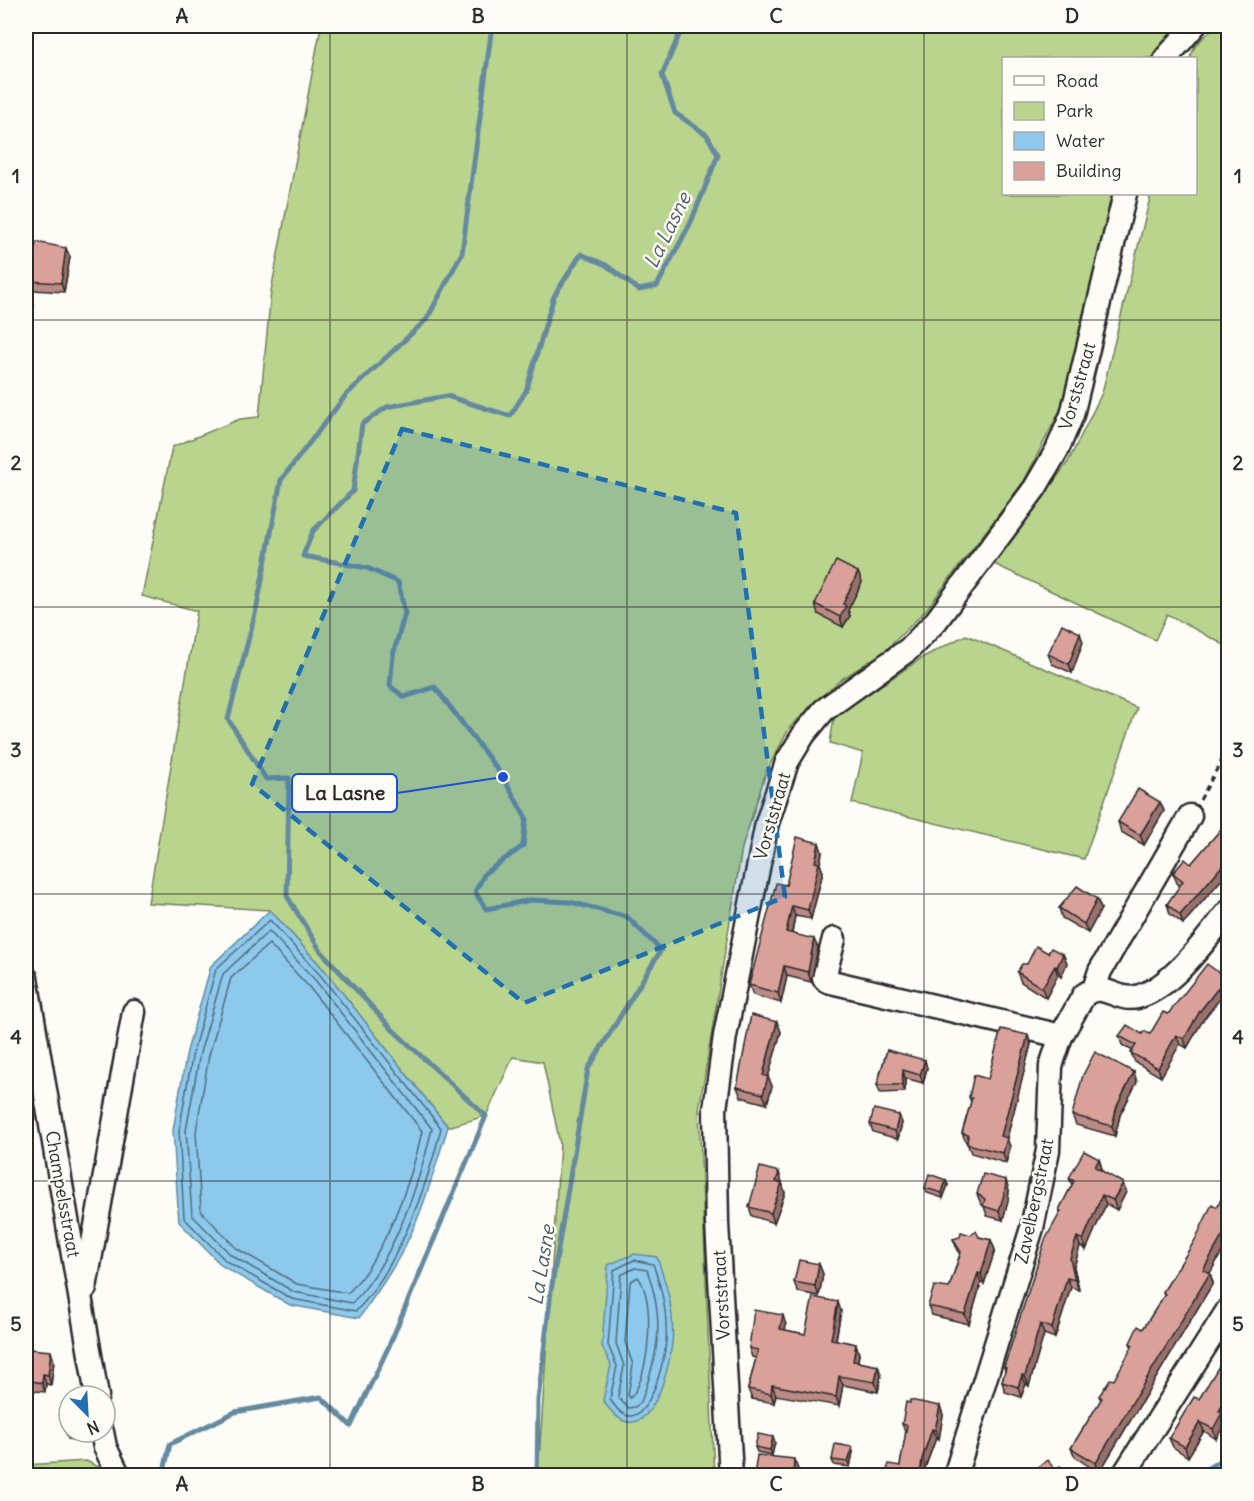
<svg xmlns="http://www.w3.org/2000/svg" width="1254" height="1501" font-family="Delius,sans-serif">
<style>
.green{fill:#b9d48c;stroke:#72805c;stroke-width:1.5}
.water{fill:#8cc9ed;stroke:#658a9f;stroke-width:1.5}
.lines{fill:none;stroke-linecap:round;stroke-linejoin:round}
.shore{stroke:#526a79;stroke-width:1.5}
.stream{stroke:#658a9f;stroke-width:5}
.minor-casing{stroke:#2b2b2b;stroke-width:27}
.path{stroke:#2b2b2b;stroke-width:3;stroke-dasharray:6 4.5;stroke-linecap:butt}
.minor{stroke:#fdfcf7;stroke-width:22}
.wall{fill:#bb8a84;stroke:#2b2b2b;stroke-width:1.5}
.shaded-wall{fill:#99716c;stroke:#2b2b2b;stroke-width:1.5}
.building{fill:#daa19a;stroke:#2b2b2b;stroke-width:1.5}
.marked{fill:#1f6fb2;fill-opacity:0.2;stroke:#1f6fb2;stroke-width:4.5;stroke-dasharray:12 8;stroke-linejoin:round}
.grid{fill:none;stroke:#2b2b2b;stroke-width:1.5;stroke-opacity:0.55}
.labels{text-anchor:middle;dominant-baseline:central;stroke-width:5;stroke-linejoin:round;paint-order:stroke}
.street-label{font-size:18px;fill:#2b2b2b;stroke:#fdfcf7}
.water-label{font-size:20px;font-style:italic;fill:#485a65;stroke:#fdfcf7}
.leader{fill:none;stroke:#1d4ed8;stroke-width:2}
.callout-dot{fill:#1d4ed8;stroke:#fdfcf7;stroke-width:2}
.callout{fill:#fdfcf7;stroke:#1d4ed8;stroke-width:2}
.callout-label{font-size:20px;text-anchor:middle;font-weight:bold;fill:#2b2b2b}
.neatline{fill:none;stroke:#2b2b2b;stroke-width:2}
.grid-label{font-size:20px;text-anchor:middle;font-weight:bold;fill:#2b2b2b}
</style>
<rect width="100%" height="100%" fill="#fdfcf7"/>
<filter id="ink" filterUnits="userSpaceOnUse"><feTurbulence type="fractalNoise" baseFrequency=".0167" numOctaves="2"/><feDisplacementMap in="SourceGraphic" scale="12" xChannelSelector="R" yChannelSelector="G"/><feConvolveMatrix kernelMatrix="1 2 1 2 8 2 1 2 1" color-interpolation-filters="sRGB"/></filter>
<g filter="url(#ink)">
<!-- green -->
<g class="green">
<path d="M 321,26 L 1177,26 L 1151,58 L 1004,58 L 1004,194 L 1113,194 L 1061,408 L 1024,481 L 926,610 L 883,653 L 840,680 L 790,727 L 766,772 L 742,848 L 699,1110 L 714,1475 L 538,1475 L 560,1144 L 543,1062 L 513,1057 L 486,1116 L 448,1127 L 326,972 L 270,910 L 148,903 L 197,611 L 142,596 L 172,447 L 240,419 L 259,417 L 271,291 Z"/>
<path d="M 1215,26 L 1228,26 L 1228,647 L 1167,614 L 1155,640 L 994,564 L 1068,462 L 1102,393 L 1151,194 L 1196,194 L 1196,58 L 1190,58 L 1195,46 Z"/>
<path d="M 966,635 L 1137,708 L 1084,859 L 852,803 L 863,753 L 830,743 L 834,717 L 925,656 Z"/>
<path d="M 86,1461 L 116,1475 L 26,1476 L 26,1465 Z"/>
</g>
<!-- water -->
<g class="water">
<path d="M 270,910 L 326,972 L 448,1127 C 435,1166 425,1207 406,1244 C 393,1270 376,1294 359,1318 L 290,1305 L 222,1266 L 179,1222 L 173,1130 L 187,1051 L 211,966 Z"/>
<path d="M 634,1254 L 657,1257 C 667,1286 675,1312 672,1343 C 668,1379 643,1462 603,1400 L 611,1365 L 602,1346 L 608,1265 Z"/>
</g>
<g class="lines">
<!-- shore -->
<g class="shore">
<path d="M 270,920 L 321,976 L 441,1128 C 428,1183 397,1271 356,1311 L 292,1299 L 226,1261 L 184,1218 L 179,1131 L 193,1052 L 216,969 Z"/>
<path d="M 269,931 L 316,981 L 432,1129 C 419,1184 393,1263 352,1303 L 294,1292 L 231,1255 L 192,1215 L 186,1131 L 200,1053 L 223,974 Z"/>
<path d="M 269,944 L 309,987 L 422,1131 C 412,1180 384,1257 348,1293 L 297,1284 L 236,1248 L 201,1211 L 196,1132 L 209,1055 L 231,978 Z"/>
<path d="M 634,1260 L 653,1264 C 662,1290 668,1314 666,1341 C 664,1367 642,1452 610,1399 L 617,1366 L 608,1345 L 614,1270 Z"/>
<path d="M 635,1268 L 647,1270 C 665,1320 659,1353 641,1402 L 635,1407 L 628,1408 L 618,1397 L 624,1366 L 616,1343 L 621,1275 Z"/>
<path d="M 638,1277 C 656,1298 650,1380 630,1398 L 628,1395 L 633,1365 L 625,1342 L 630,1282 Z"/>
</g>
<!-- stream -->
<g class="stream">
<path d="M 163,1476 L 170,1444 L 235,1412 L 321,1397 L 351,1426 L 389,1346 L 486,1116 L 393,1030 L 320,950 L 287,896 L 289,778 L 266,779 L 228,719 L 257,606 L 281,480 L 346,395 L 427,319 L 462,253 L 492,26"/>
<path d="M 537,1476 L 538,1400 L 551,1291 L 588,1069 L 661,950 L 627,917 L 570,902 L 531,900 L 486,909 L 475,892 L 485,873 L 523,846 L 526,818 L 503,777 L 435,687 L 404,697 L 390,686 L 393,655 L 405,613 L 398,582 L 367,568 L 303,556 L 313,531 L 353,491 L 362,424 L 387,407 L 447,396 L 510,416 L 526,391 L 554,296 L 581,254 L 606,265 L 639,290 L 657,286 L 691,222 L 718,155 L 707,135 L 675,113 L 662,75 L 683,26"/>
<path d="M 1196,1476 L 1228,1455"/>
</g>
<defs>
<g id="minor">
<path d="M 1166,58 L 1194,26"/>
<path d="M 834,939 L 824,978 L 827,981 L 1061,1036"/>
<path d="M 26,978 L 97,1396"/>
<path d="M 1094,989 L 1100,971 L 1190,816"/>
<path d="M 85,1288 L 134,1012"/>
<path d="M 102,1432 L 105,1447 L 119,1476"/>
<path d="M 731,1476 L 717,1223 L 715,1109 L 725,1036 L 767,823 L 787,762 L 804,734 L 824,710 L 909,649 L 936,621 L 1035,488 L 1057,450 L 1072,415 L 1125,194"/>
<path d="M 955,1476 L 1032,1228 L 1048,1150 L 1051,1066 L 1061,1036 L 1084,995 C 1103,980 1116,1002 1137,997 C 1172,988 1206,939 1228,912"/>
<path d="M 1123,1476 L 1228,1310"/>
</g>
</defs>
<!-- minor casing -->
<use href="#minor" class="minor-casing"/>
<!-- path -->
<path class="path" d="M 1200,800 L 1228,749"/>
<!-- minor -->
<use href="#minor" class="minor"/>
</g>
<!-- wall -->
<g class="wall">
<path d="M 70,257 L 64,292 L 33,290 L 30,281 Z"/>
<path d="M 862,582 L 848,610 L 850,616 L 843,627 L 818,614 L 815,604 Z"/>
<path d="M 1083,642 L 1072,673 L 1052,664 L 1048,654 Z"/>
<path d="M 1160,802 L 1164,811 L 1144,845 L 1121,832 L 1118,822 Z"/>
<path d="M 1228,821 L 1228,872 L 1183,924 L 1170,914 L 1167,904 L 1180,886 L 1177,883 L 1173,873 L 1191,864 Z"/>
<path d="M 819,843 L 822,852 L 820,864 L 823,872 L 811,919 L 795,916 L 792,934 L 818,948 L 811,982 L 787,976 L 781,1003 L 753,995 L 749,985 Z"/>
<path d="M 1097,899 L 1101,909 L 1088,933 L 1062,918 L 1059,908 Z"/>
<path d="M 1063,954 L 1067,963 L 1061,977 L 1058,975 L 1046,998 L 1021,982 L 1017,972 L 1027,964 Z"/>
<path d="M 1168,1014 L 1203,1020 L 1187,1048 L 1180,1044 L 1161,1077 L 1135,1062 L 1131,1053 L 1133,1051 L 1122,1045 L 1119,1036 L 1150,1034 Z"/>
<path d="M 777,1022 L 781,1032 L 768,1077 L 772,1086 L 767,1104 L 741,1097 L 737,1087 Z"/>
<path d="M 1031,1044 L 1007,1138 L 1010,1147 L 1006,1163 L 971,1153 L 967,1143 L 966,1142 L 962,1133 L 971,1102 L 969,1097 L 988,1079 Z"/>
<path d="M 887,1050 L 927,1068 L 923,1083 L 905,1078 L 905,1092 L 880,1093 L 877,1085 Z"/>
<path d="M 1137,1082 L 1120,1115 L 1115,1136 L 1076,1125 L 1072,1115 Z"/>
<path d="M 899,1115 L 902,1123 L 898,1139 L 873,1132 L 870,1124 Z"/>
<path d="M 1099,1159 L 1102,1169 L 1101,1170 L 1126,1192 L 1117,1210 L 1106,1204 L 1086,1250 L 1080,1246 L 1074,1267 L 1079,1290 L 1071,1287 L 1055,1338 L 1044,1334 L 1029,1386 L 1026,1384 L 1021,1397 L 1005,1392 L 1002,1382 L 1005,1371 L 1004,1367 L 1060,1214 L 1059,1210 L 1072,1185 L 1069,1178 Z"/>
<path d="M 782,1182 L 782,1183 L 785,1193 L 774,1223 L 752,1216 L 749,1207 Z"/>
<path d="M 948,1185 L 943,1198 L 927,1193 L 925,1188 Z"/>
<path d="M 1228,1186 L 1228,1241 L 1210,1273 L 1213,1283 L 1099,1473 L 1075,1457 L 1071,1448 L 1101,1400 L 1099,1396 L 1114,1380 L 1132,1348 L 1130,1343 L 1143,1329 L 1164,1296 L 1163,1292 L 1217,1207 Z"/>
<path d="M 1009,1190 L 1008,1201 L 1003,1220 L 987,1216 L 984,1206 L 981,1204 L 977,1194 Z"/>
<path d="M 979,1237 L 991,1240 L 995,1250 L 984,1284 L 981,1283 L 969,1324 L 932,1315 L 928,1306 L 949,1288 L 960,1254 L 957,1249 L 953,1239 Z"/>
<path d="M 819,1264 L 823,1274 L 819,1296 L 798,1292 L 794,1282 Z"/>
<path d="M 841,1311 L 836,1340 L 856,1344 L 859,1354 L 858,1362 L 878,1366 L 881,1375 L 878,1392 L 843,1385 L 839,1406 L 776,1395 L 774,1403 L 752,1399 L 748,1389 L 756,1358 L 752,1357 L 749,1348 L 786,1325 L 785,1330 L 805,1334 Z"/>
<path d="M 54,1361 L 51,1385 L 46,1384 L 45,1392 L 26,1390 L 26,1362 Z"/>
<path d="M 1199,1399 L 1224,1418 L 1226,1422 L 1216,1439 L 1204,1431 L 1188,1457 L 1173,1447 L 1169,1438 Z"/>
<path d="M 940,1406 L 943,1415 L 939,1439 L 936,1438 L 925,1468 L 924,1476 L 885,1476 L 900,1466 L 906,1433 L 902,1424 Z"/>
<path d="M 65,1429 L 69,1430 L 69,1432 L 89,1432 L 88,1442 L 68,1439 Z"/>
<path d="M 775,1442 L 772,1455 L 757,1452 L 755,1447 Z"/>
<path d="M 853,1452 L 850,1467 L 834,1465 L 832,1460 Z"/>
</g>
<!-- shaded-wall -->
<g class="shaded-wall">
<path d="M 66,248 L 70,257 L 64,292 L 61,283 Z"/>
<path d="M 31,296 L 34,306 L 26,324 L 26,307 Z"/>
<path d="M 858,572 L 862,582 L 848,610 L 850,616 L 843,627 L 840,617 L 843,604 Z"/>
<path d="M 1080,633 L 1083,642 L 1072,673 L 1069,664 Z"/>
<path d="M 1160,802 L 1164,811 L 1144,845 L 1140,835 Z"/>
<path d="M 819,843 L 822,852 L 820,864 L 823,872 L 811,919 L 808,910 L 815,862 Z"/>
<path d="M 1228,859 L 1228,872 L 1183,924 L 1180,915 Z"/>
<path d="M 1097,899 L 1101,909 L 1088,933 L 1084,924 Z"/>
<path d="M 792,906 L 795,916 L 790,942 L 786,932 Z"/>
<path d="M 814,939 L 818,948 L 811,982 L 808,972 Z"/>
<path d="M 1063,954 L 1067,963 L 1061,977 L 1057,967 Z"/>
<path d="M 784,966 L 787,976 L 781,1003 L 778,993 Z"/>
<path d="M 1055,966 L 1058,975 L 1046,998 L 1042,988 Z"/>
<path d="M 1226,978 L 1228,985 L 1228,989 L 1203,1020 L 1187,1048 L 1184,1039 L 1200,1011 Z"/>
<path d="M 777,1022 L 781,1032 L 768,1077 L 772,1086 L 767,1104 L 763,1094 L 763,1075 Z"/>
<path d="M 1028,1035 L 1031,1044 L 1007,1138 L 1010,1147 L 1006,1163 L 1003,1153 L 1001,1136 Z"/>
<path d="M 1176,1035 L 1180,1044 L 1161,1077 L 1158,1068 Z"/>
<path d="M 925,1060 L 927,1068 L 923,1083 L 920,1075 Z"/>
<path d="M 903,1070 L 905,1078 L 905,1092 L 902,1085 Z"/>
<path d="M 1134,1072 L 1137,1082 L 1120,1115 L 1115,1136 L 1112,1126 L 1117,1106 Z"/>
<path d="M 899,1115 L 902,1123 L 898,1139 L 895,1131 Z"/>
<path d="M 1099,1159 L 1102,1169 L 1098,1176 L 1095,1167 Z"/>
<path d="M 779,1172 L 785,1193 L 774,1223 L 771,1213 L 776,1182 Z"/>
<path d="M 946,1180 L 948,1185 L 943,1198 L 942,1193 Z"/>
<path d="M 1006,1180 L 1009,1190 L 1008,1201 L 1003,1220 L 999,1211 Z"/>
<path d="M 1123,1183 L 1126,1192 L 1117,1210 L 1113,1200 Z"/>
<path d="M 1102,1195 L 1106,1204 L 1086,1250 L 1083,1240 Z"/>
<path d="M 1228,1226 L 1228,1241 L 1210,1273 L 1213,1283 L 1099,1473 L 1096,1463 L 1203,1270 Z"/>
<path d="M 1077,1237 L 1080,1246 L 1074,1267 L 1079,1290 L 1075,1280 L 1070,1258 Z"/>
<path d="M 991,1240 L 995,1250 L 984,1284 L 981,1274 Z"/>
<path d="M 819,1264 L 823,1274 L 819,1296 L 815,1286 Z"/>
<path d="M 978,1273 L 981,1283 L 969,1324 L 965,1314 Z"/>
<path d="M 1067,1278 L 1071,1287 L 1055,1338 L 1052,1328 Z"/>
<path d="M 838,1302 L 841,1311 L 834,1349 L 831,1339 Z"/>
<path d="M 783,1315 L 786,1325 L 783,1339 L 780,1329 Z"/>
<path d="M 1040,1324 L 1044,1334 L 1029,1386 L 1025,1376 Z"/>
<path d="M 856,1344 L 859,1354 L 856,1371 L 853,1361 Z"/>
<path d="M 51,1351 L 54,1361 L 51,1385 L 48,1375 Z"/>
<path d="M 878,1366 L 881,1375 L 878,1392 L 875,1382 Z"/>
<path d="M 43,1374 L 46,1384 L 45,1392 L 42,1383 Z"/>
<path d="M 1022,1375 L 1026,1384 L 1021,1397 L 1018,1387 Z"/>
<path d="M 839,1376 L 843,1385 L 839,1406 L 836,1397 Z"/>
<path d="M 772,1385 L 776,1395 L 774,1403 L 771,1394 Z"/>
<path d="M 1228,1396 L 1228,1411 L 1224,1418 L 1226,1422 L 1216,1439 L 1213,1429 L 1219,1411 Z"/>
<path d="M 940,1406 L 943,1415 L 939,1439 L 935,1430 Z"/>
<path d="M 1200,1422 L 1204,1431 L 1188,1457 L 1185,1447 Z"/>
<path d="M 932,1429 L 936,1438 L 925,1468 L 924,1476 L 920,1476 L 922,1459 Z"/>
<path d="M 84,1432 L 89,1432 L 88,1442 Z"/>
<path d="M 773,1437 L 775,1442 L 772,1455 L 770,1450 Z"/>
<path d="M 852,1447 L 853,1452 L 850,1467 L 848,1462 Z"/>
<path d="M 794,1459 L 798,1469 L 797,1476 L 793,1476 Z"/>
</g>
<!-- building -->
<g class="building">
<path d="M 36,242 L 66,248 L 61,283 L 30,281 Z"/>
<path d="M 26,293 L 31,296 L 26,307 Z"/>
<path d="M 836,561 L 858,572 L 843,604 L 846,606 L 840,617 L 815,604 Z"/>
<path d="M 1062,624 L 1080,633 L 1069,664 L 1048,654 Z"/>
<path d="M 1138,789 L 1160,802 L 1140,835 L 1118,822 Z"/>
<path d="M 1228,821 L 1228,859 L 1180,915 L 1167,904 L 1183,881 L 1173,873 L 1185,859 L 1191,864 Z"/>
<path d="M 797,837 L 819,843 L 815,862 L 819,863 L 808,910 L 792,906 L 786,932 L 814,939 L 808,972 L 784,966 L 778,993 L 749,985 L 776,883 L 786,885 Z"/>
<path d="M 1077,886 L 1097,899 L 1084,924 L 1059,908 Z"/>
<path d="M 1036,946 L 1048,953 L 1051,948 L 1063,954 L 1057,967 L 1055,966 L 1042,988 L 1017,972 L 1022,964 L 1027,964 Z"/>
<path d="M 1207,964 L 1226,978 L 1200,1011 L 1184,1039 L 1176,1035 L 1158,1068 L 1131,1053 L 1136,1045 L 1119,1036 L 1127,1025 L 1142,1034 L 1144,1031 L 1150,1034 L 1163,1012 L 1168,1014 Z"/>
<path d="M 751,1015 L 777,1022 L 763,1075 L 768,1077 L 763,1094 L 737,1087 Z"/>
<path d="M 1001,1029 L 1028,1035 L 1001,1136 L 1007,1138 L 1003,1153 L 967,1144 L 968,1135 L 962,1133 L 972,1098 L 969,1097 L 974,1075 L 988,1079 Z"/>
<path d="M 887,1050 L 925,1060 L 920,1075 L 903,1070 L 902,1085 L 877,1085 Z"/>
<path d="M 1095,1052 L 1134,1072 L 1117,1106 L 1112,1126 L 1072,1115 L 1083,1075 Z"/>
<path d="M 874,1109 L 899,1115 L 895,1131 L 870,1124 Z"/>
<path d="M 1084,1151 L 1099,1159 L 1095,1167 L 1123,1183 L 1113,1200 L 1102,1195 L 1083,1240 L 1077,1237 L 1070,1258 L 1075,1280 L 1067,1278 L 1052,1328 L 1040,1324 L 1025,1376 L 1022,1375 L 1018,1387 L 1002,1382 L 1006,1368 L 1004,1367 L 1045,1240 L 1061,1211 L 1059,1210 L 1074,1181 L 1069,1178 Z"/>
<path d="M 760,1167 L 779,1172 L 776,1182 L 782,1183 L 771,1213 L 749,1207 Z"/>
<path d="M 929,1174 L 946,1180 L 942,1193 L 925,1188 Z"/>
<path d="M 983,1174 L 1006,1180 L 1005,1191 L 999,1211 L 983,1206 L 985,1199 L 977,1194 Z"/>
<path d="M 1228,1186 L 1228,1226 L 1203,1270 L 1210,1273 L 1096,1463 L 1071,1448 L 1102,1398 L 1099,1396 L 1110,1379 L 1114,1380 L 1133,1345 L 1130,1343 L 1138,1326 L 1143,1329 L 1165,1294 L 1163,1292 L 1195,1240 L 1212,1204 L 1217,1207 Z"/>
<path d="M 976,1231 L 979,1237 L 991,1240 L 981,1274 L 978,1273 L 965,1314 L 928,1306 L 934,1286 L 949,1288 L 961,1252 L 953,1239 L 960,1237 L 961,1232 L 971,1235 Z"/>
<path d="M 799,1260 L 819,1264 L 815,1286 L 794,1282 Z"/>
<path d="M 813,1297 L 838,1302 L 831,1339 L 856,1344 L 853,1361 L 878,1366 L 875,1382 L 839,1376 L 836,1397 L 772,1385 L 771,1394 L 748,1389 L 758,1350 L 749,1348 L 754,1310 L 783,1315 L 780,1329 L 805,1334 Z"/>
<path d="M 30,1349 L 51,1351 L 48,1375 L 43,1374 L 42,1383 L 26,1380 L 26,1362 L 28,1363 Z"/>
<path d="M 1228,1357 L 1228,1396 L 1219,1411 L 1222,1413 L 1213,1429 L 1200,1422 L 1185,1447 L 1169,1438 L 1194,1397 L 1199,1399 L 1222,1361 Z"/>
<path d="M 910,1400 L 940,1406 L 935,1430 L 932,1429 L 922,1459 L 920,1476 L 885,1476 L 889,1464 L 900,1466 L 907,1425 L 902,1424 L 906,1402 L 910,1403 Z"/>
<path d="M 69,1404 L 69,1430 L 65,1429 Z"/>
<path d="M 758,1434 L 773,1437 L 770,1450 L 755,1447 Z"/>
<path d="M 835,1444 L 852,1447 L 848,1462 L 832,1460 Z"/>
<path d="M 757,1455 L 794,1459 L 793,1476 L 754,1476 Z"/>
<path d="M 1048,1460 L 1056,1472 L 1060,1466 L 1068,1476 L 1037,1476 L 1041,1473 L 1037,1468 Z"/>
</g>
</g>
<!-- marked area -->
<path class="marked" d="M 402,429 L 736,513 L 785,897 L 524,1003 L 252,784 Z"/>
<!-- grid -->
<path class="grid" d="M 330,26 L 330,1476M 627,26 L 627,1476M 924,26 L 924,1476M 26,320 L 1228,320M 26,607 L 1228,607M 26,894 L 1228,894M 26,1181 L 1228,1181"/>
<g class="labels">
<!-- street labels -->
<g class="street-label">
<text transform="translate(1077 386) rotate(-74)">Vorststraat</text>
<text transform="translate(772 816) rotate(-74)">Vorststraat</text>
<text transform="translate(63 1194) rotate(80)">Champelsstraat</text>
<text transform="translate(1034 1201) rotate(-78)">Zavelbergstraat</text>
<text transform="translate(721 1295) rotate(-93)">Vorststraat</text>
</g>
<!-- water labels -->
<g class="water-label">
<text transform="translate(667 230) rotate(-64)">La Lasne</text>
<text transform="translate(541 1265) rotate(-81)">La Lasne</text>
</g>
</g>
<!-- callouts -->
<path class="leader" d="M503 777L397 793"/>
<circle class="callout-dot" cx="503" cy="777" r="6"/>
<rect class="callout" x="292" y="774" width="105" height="38" rx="6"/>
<g class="callout-label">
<text x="345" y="800">La Lasne</text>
</g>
<!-- margin -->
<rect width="1254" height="1501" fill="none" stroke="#fdfcf7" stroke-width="66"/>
<!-- legend -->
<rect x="1002" y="57" width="195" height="138" fill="#fdfcf7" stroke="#a9a8a5" stroke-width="1.5"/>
<rect x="1014" y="76" width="30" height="9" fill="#fdfcf7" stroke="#a9a8a5" stroke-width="1.5"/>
<text x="1056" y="87" font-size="18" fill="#2b2b2b">Road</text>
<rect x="1014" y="102" width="30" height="18" fill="#b9d48c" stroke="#a9a8a5" stroke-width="1.5"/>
<text x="1056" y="117" font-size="18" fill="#2b2b2b">Park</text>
<rect x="1014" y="132" width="30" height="18" fill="#8cc9ed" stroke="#a9a8a5" stroke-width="1.5"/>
<text x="1056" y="147" font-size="18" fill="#2b2b2b">Water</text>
<rect x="1014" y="162" width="30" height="18" fill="#daa19a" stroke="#a9a8a5" stroke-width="1.5"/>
<text x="1056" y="177" font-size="18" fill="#2b2b2b">Building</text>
<!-- north arrow -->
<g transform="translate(87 1414) rotate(156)"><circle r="28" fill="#fdfcf7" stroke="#a9a8a5" stroke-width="1.5"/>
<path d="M0-4.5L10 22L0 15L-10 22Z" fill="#1f6fb2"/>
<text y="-9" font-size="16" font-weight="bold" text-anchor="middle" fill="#2b2b2b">N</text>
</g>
<rect x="33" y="33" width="1188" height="1435" class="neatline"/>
<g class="grid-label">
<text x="182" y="23">A</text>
<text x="478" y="23">B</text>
<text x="776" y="23">C</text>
<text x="1072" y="23">D</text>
<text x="16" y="183">1</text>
<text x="1238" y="183">1</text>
<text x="16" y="470">2</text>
<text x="1238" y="470">2</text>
<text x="16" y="757">3</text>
<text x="1238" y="757">3</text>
<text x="16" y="1044">4</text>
<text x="1238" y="1044">4</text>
<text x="16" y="1331">5</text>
<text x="1238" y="1331">5</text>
<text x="182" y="1491">A</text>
<text x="478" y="1491">B</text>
<text x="776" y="1491">C</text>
<text x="1072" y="1491">D</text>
</g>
</svg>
